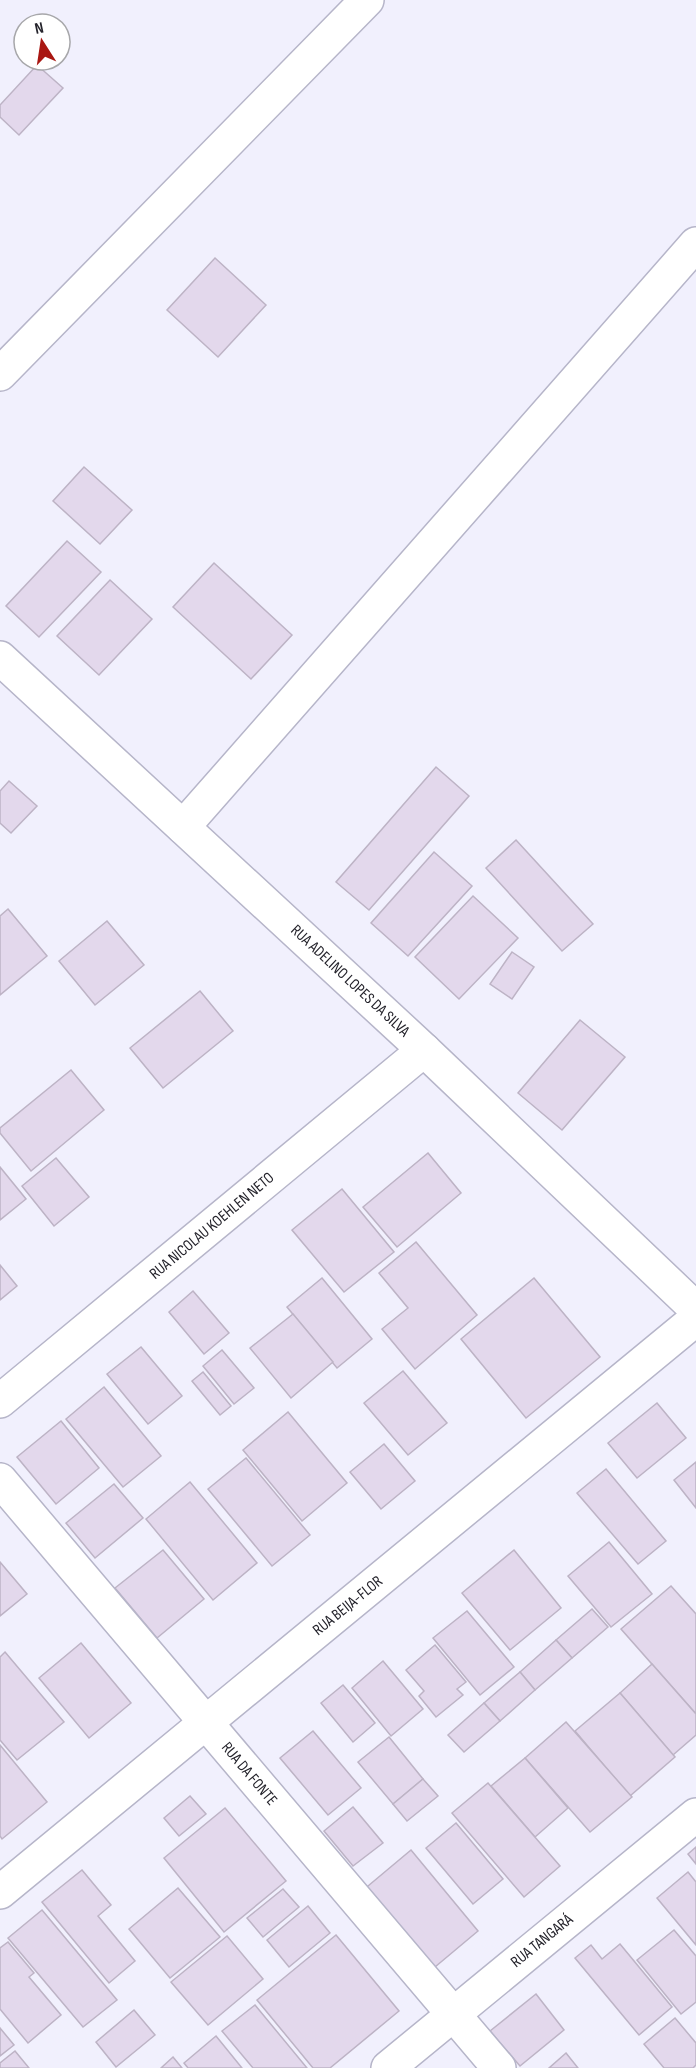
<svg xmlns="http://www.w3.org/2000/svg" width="696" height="2068" font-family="'Sofia Sans Condensed',sans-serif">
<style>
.building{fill:#e3d8ec;stroke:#bdb3c5;stroke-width:1.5}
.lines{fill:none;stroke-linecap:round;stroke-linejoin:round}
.street-casing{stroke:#b6b5c9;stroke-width:36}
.secondary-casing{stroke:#b6b5c9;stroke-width:36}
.street{stroke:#fff;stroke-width:33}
.secondary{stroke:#fff;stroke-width:33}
.labels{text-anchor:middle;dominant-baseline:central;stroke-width:5;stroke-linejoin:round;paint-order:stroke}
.street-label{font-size:16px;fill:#24232b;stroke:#fff}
</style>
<rect width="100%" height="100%" fill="#f1f0fd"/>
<!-- building -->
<g class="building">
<path d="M 37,65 L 63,88 L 19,135 L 0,117 L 0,105 Z"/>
<path d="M 215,258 L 266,305 L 218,357 L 167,310 Z"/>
<path d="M 84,467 L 132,510 L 100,544 L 53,501 Z"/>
<path d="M 67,541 L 101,572 L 39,637 L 6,606 Z"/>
<path d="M 214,563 L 292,635 L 251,679 L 173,607 Z"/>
<path d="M 110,580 L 152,619 L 99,675 L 57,636 Z"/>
<path d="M 436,767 L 469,796 L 369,910 L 336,882 Z"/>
<path d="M 9,781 L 37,806 L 11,833 L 0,823 L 0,791 Z"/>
<path d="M 516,840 L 593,924 L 562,951 L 486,868 Z"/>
<path d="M 434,852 L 472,886 L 408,956 L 371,923 Z"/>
<path d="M 473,896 L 518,938 L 459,999 L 415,957 Z"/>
<path d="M 8,909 L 47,956 L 0,995 L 0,916 Z"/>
<path d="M 107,921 L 144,965 L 95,1005 L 59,961 Z"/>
<path d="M 512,952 L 534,967 L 512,999 L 490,984 Z"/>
<path d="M 200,991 L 233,1031 L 163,1088 L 130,1048 Z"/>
<path d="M 580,1020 L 625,1057 L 562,1130 L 518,1093 Z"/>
<path d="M 71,1070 L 104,1110 L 31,1171 L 0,1133 L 0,1128 Z"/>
<path d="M 428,1153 L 461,1193 L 397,1247 L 363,1207 Z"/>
<path d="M 56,1158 L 89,1197 L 54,1226 L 22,1186 Z"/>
<path d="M 0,1167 L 26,1199 L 0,1220 Z"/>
<path d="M 342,1189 L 394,1252 L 344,1292 L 292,1230 Z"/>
<path d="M 416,1242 L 477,1315 L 415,1369 L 382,1329 L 408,1308 L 379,1273 Z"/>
<path d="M 0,1265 L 17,1286 L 0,1300 Z"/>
<path d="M 322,1278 L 372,1339 L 337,1368 L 287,1307 Z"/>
<path d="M 534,1278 L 600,1357 L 526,1418 L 461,1339 Z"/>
<path d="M 193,1291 L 229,1333 L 204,1354 L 169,1312 Z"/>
<path d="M 293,1314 L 333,1362 L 291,1398 L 250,1348 Z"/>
<path d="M 141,1347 L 182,1396 L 148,1424 L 107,1374 Z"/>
<path d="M 222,1350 L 254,1388 L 234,1404 L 203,1366 Z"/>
<path d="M 403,1371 L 447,1423 L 408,1455 L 364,1403 Z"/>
<path d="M 203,1372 L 231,1406 L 220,1415 L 192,1381 Z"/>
<path d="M 104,1387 L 161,1456 L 123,1487 L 66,1419 Z"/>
<path d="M 657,1403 L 686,1438 L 637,1478 L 608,1443 Z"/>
<path d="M 288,1412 L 347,1483 L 302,1521 L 243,1450 Z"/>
<path d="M 61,1421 L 99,1468 L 56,1504 L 17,1457 Z"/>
<path d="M 384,1444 L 415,1481 L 381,1509 L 350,1472 Z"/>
<path d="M 246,1458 L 310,1535 L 272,1566 L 208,1489 Z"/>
<path d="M 696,1462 L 696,1508 L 674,1480 Z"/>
<path d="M 606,1469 L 666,1541 L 638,1564 L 577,1493 Z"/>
<path d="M 190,1482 L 257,1563 L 213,1600 L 146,1519 Z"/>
<path d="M 114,1484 L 143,1518 L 95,1558 L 66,1523 Z"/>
<path d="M 609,1542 L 652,1594 L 611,1627 L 568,1576 Z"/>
<path d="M 163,1550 L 204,1599 L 157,1638 L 115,1588 Z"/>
<path d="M 514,1550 L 561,1608 L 510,1650 L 462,1593 Z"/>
<path d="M 0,1562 L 27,1594 L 0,1616 Z"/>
<path d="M 671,1586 L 696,1614 L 696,1714 L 621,1629 Z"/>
<path d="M 592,1609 L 608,1627 L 572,1658 L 556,1640 Z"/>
<path d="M 467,1611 L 514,1667 L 480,1695 L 433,1638 Z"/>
<path d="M 556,1640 L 572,1658 L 535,1690 L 520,1672 Z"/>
<path d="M 81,1643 L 131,1703 L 89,1738 L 39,1678 Z"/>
<path d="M 435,1645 L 466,1682 L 457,1689 L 463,1695 L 436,1717 L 419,1696 L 424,1691 L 406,1670 Z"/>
<path d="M 5,1652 L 64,1722 L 17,1760 L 0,1740 L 0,1657 Z"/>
<path d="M 383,1661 L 423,1709 L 391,1736 L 352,1688 Z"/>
<path d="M 652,1664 L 696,1714 L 696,1735 L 673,1755 L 620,1693 Z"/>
<path d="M 520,1672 L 535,1690 L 500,1721 L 484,1703 Z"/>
<path d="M 343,1685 L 375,1723 L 353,1742 L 321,1703 Z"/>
<path d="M 620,1693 L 675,1757 L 630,1796 L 575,1731 Z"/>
<path d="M 484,1703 L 500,1721 L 464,1752 L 448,1735 Z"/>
<path d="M 566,1722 L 632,1797 L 590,1832 L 525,1758 Z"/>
<path d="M 313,1731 L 361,1788 L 328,1815 L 280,1758 Z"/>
<path d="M 389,1737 L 423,1779 L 393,1804 L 358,1762 Z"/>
<path d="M 0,1745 L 47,1802 L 2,1839 L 0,1836 Z"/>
<path d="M 525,1758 L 568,1808 L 535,1837 L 491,1786 Z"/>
<path d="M 423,1779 L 438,1796 L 407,1821 L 393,1804 Z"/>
<path d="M 488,1783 L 560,1866 L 524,1897 L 452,1813 Z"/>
<path d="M 190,1796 L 206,1814 L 179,1836 L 164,1818 Z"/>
<path d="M 353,1807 L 383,1843 L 353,1866 L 324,1831 Z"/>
<path d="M 225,1808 L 286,1881 L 224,1932 L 164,1858 Z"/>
<path d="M 456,1823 L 503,1879 L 473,1904 L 426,1848 Z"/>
<path d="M 696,1847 L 696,1864 L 688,1854 Z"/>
<path d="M 411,1850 L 478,1931 L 429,1972 L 362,1891 Z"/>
<path d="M 82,1870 L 111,1905 L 98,1916 L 135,1961 L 109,1983 L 42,1902 Z"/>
<path d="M 688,1872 L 696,1882 L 696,1945 L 657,1898 Z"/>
<path d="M 178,1888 L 220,1937 L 170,1978 L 129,1929 Z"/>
<path d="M 283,1889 L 299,1907 L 263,1937 L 247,1918 Z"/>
<path d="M 308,1906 L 330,1933 L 289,1967 L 267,1940 Z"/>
<path d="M 42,1910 L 117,2000 L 83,2027 L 8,1938 Z"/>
<path d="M 674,1930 L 696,1956 L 696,2002 L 681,2014 L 637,1960 Z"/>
<path d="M 336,1935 L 399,2011 L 330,2068 L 313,2068 L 257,2000 Z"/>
<path d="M 227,1936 L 263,1979 L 208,2025 L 171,1982 Z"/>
<path d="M 8,1942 L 34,1973 L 29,1977 L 61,2015 L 28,2043 L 0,2009 L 0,1948 Z"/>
<path d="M 620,1944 L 672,2007 L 639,2035 L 575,1958 L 591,1945 L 602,1959 Z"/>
<path d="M 536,1994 L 564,2030 L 520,2066 L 490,2031 Z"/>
<path d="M 255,2005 L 307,2068 L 253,2068 L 222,2031 Z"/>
<path d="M 134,2010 L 155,2035 L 116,2067 L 96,2042 Z"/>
<path d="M 675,2018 L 696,2043 L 696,2065 L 693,2068 L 664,2068 L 644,2044 Z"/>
<path d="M 0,2028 L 14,2045 L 0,2056 Z"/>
<path d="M 216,2036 L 242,2068 L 188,2068 L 184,2063 Z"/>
<path d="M 15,2051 L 29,2068 L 0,2068 L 0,2063 Z"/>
<path d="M 566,2053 L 578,2068 L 549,2068 Z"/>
<path d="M 173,2057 L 182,2068 L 161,2068 Z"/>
</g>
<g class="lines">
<defs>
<g id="street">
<path d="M 0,374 L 367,0"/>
<path d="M 183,827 L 696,244"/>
<path d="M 0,1401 L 424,1050"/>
<path d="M 0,1480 L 499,2068"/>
<path d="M 0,1892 L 696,1319"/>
<path d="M 388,2068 L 696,1815"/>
</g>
<path id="secondary" d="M 0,658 L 424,1050 L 696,1309"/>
</defs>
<!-- street casing -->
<use href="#street" class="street-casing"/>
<!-- secondary casing -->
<use href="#secondary" class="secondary-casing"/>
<!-- street -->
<use href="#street" class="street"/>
<!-- secondary -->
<use href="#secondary" class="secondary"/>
</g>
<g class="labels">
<!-- street labels -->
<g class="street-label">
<text transform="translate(350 981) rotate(43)">RUA ADELINO LOPES DA SILVA</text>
<text transform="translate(212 1226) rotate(-40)">RUA NICOLAU KOEHLEN NETO</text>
<text transform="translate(348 1606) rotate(-39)">RUA BEIJA-FLOR</text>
<text transform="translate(249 1774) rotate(50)">RUA DA FONTE</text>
<text transform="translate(542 1941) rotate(-39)">RUA TANGARÁ</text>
</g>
</g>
<!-- north arrow -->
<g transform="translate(42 42) rotate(348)"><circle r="28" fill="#ffffff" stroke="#a7a7aa" stroke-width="1.5"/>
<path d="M0-4.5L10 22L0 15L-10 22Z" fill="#a91712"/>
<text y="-9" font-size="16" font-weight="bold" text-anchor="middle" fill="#24232b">N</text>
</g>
</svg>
